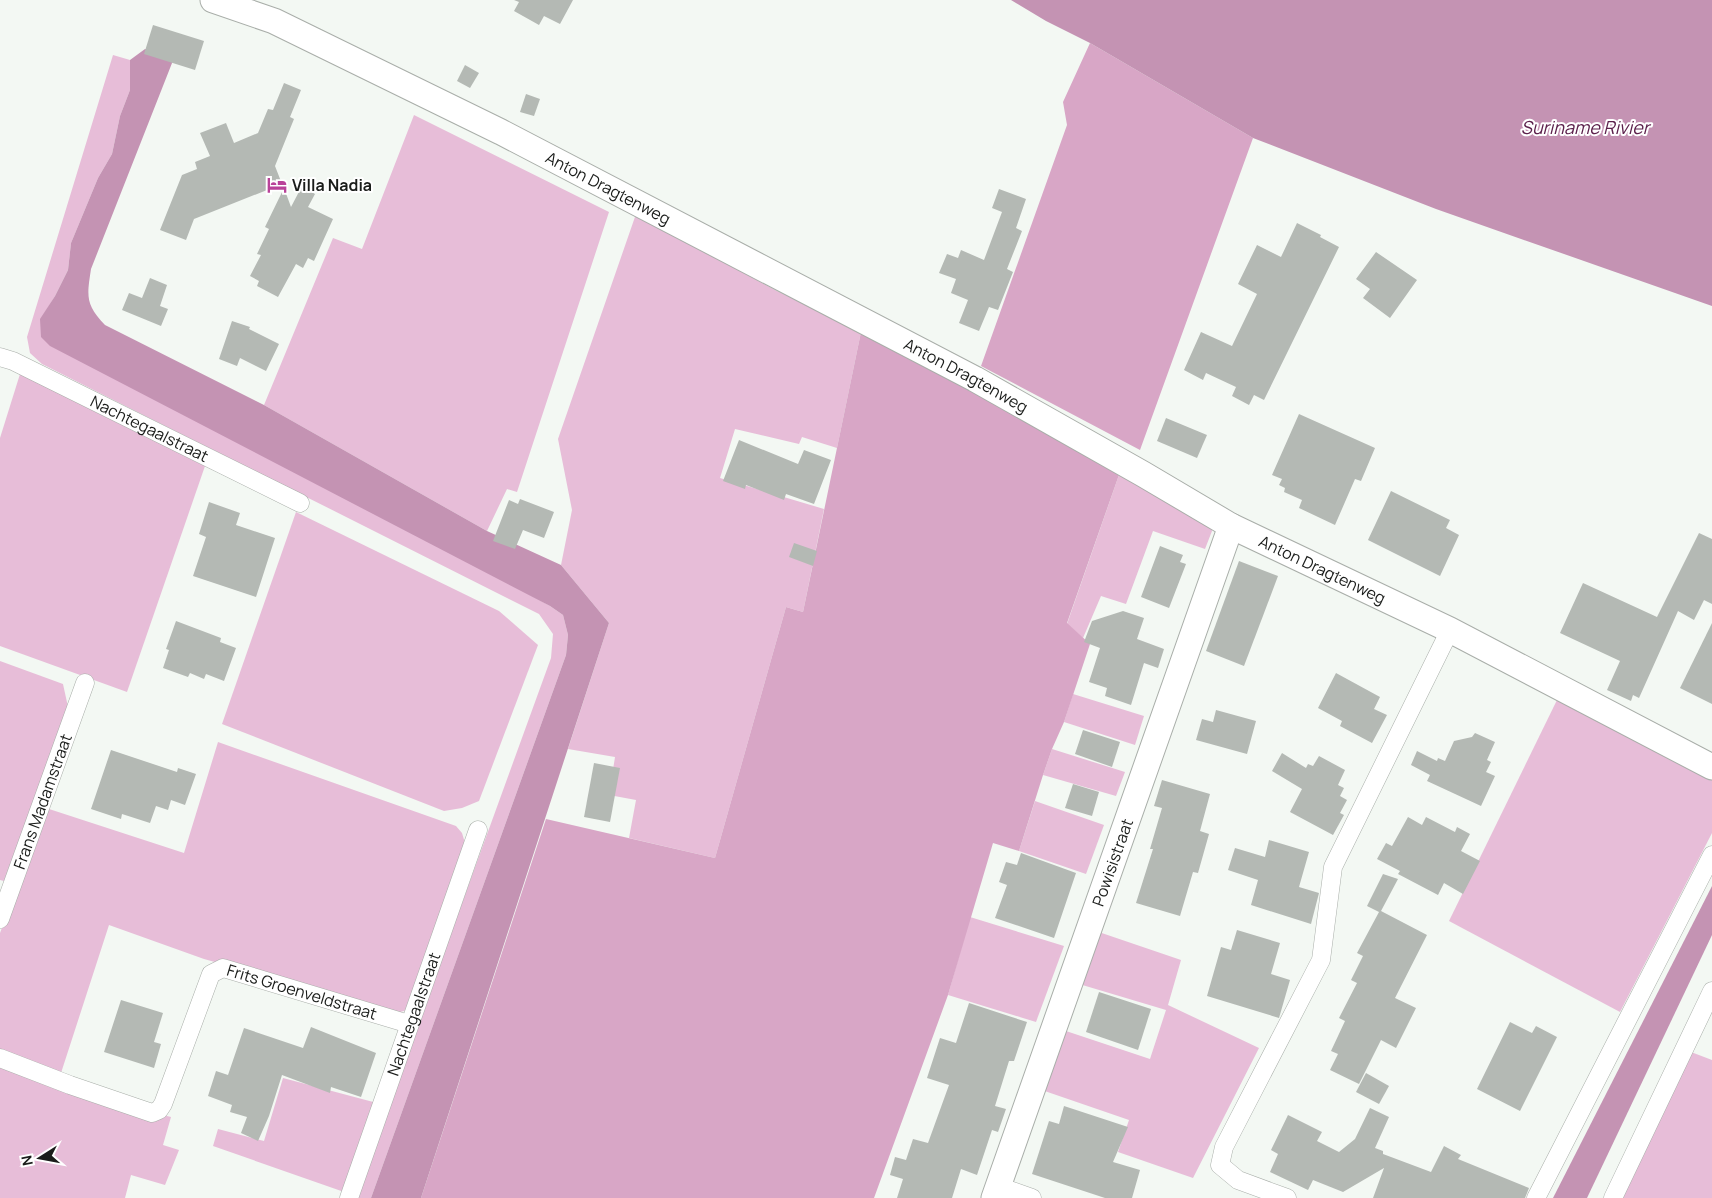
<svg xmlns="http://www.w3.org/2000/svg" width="1712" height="1198" font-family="Manrope,sans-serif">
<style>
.green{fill:#e7bdd8}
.forest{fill:#d8a6c6}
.water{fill:#c493b3}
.building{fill:#b4b9b4}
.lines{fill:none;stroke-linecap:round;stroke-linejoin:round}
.street-casing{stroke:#a9aea9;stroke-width:19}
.secondary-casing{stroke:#a9aea9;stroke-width:27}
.street{stroke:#fff;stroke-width:18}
.secondary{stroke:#fff;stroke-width:25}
.labels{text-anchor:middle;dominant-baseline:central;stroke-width:4;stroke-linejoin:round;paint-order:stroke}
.poi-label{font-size:16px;font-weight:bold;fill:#1a1c1a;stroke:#fff;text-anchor:start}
.street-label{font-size:16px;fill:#1a1c1a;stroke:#fff}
.water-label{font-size:18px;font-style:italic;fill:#5c214c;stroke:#fff}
</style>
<rect width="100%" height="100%" fill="#f3f8f3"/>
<!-- green -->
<g class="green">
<path d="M 113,55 L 130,60 L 130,90 L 120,116 L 112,154 L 98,178 L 71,243 L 68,270 L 55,296 L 41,319 L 550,606 L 563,615 L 568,635 L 566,655 L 371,1198 L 355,1198 L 551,658 L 553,634 L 539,614 L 42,364 L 30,353 L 27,337 Z"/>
<path d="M 414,115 L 609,212 L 517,492 L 507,489 L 487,531 L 264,405 L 333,238 L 362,249 Z"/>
<path d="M 636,214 L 775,290 L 861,332 L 837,448 L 802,437 L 799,444 L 735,429 L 720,478 L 824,509 L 803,612 L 786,607 L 715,858 L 629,838 L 636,800 L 609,795 L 615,757 L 568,749 L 609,623 L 561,565 L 572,510 L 558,439 Z"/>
<path d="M 20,374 L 205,466 L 127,692 L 0,646 L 0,438 Z"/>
<path d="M 1120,472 L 1209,518 L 1212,531 L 1205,549 L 1153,531 L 1126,604 L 1101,596 L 1083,638 L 1067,624 Z"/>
<path d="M 296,512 L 499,611 L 538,645 L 479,801 L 462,808 L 444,811 L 222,724 Z"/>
<path d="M 0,661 L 63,684 L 68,707 L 4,881 L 0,880 Z"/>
<path d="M 1073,694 L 1144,716 L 1135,745 L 1064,722 Z"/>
<path d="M 1557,700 L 1712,780 L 1712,833 L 1620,1012 L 1449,921 Z"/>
<path d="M 218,742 L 456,826 L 462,833 L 465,843 L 407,1010 L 397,1013 L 204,959 L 109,925 L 61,1073 L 0,1052 L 0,933 L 46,808 L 184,853 Z"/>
<path d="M 1052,749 L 1125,772 L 1116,796 L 1043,775 Z"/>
<path d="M 1035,801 L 1104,825 L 1086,874 L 1019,851 Z"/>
<path d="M 970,917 L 1064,946 L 1036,1022 L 948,995 Z"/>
<path d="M 1087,928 L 1181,960 L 1168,1005 L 1259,1048 L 1193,1178 L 1118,1152 L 1129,1120 L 1033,1087 L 1054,1027 L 1150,1059 L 1166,1010 L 1069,981 Z"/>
<path d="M 1691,1052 L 1712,1060 L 1712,1198 L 1620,1198 Z"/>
<path d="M 0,1062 L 67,1091 L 171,1117 L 163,1145 L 179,1150 L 165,1185 L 131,1175 L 125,1198 L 0,1198 Z"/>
<path d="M 283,1078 L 377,1103 L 347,1193 L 213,1146 L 218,1129 L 264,1141 Z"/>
</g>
<!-- forest -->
<g class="forest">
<path d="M 1090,43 L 1253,138 L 1140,450 L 981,366 L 1067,125 L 1063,102 Z"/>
<path d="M 861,332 L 1120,472 L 1067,623 L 1090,644 L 1064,722 L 1052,749 L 1043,775 L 1019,851 L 993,843 L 948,995 L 874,1198 L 421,1198 L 546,819 L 715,858 L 786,607 L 803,612 Z"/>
</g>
<!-- water -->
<g class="water">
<path d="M 1011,0 L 1712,0 L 1712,306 L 1436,209 L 1253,138 L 1090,43 L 1046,21 Z"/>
<path d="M 145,49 L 174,58 L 91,269 C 87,296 85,304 105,325 L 264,405 L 487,531 L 561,565 L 609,623 L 421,1198 L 371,1198 L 566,655 L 568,635 L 563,615 L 550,606 L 50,346 L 41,337 L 40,319 L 55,296 L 68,270 L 71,243 L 98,178 L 112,154 L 120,116 L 130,90 L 130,60 Z"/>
<path d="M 1712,886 L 1712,935 L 1587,1198 L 1553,1198 Z"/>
</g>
<!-- building -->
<g class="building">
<path d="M 514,0 L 573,0 L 560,24 L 544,16 L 539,25 L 514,11 L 519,2 Z"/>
<path d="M 153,25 L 204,41 L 195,70 L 144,54 Z"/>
<path d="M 465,65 L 479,73 L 470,88 L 457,81 Z"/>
<path d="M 284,83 L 301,90 L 290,117 L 294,119 L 275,166 L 282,184 L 194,219 L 186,240 L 160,230 L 182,175 L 197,169 L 195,162 L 210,156 L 200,133 L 226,123 L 234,143 L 258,133 L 268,109 L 273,110 Z"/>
<path d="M 526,94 L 540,99 L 534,116 L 520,112 Z"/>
<path d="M 302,186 L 315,194 L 308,207 L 333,219 L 314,261 L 308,258 L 303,268 L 296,264 L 278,297 L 257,286 L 259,281 L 250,276 L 261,255 L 257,254 L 269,229 L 265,227 L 284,188 L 291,207 Z"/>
<path d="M 999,189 L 1026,199 L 1016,228 L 1022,231 L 1007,269 L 1013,272 L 998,310 L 989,307 L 979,331 L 959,323 L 968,300 L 951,293 L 956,279 L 939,273 L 947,254 L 958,258 L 961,250 L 984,260 L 1002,212 L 992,208 Z"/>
<path d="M 1297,223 L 1321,235 L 1320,237 L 1339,247 L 1264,400 L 1254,395 L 1249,405 L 1232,396 L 1236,387 L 1206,373 L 1203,380 L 1184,370 L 1201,332 L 1232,346 L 1257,294 L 1238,284 L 1257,245 L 1281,257 Z"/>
<path d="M 1376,252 L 1417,280 L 1390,318 L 1363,298 L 1370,289 L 1356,279 Z"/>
<path d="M 150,278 L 167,285 L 160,306 L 168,309 L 161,326 L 122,310 L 129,293 L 142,298 Z"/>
<path d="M 232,321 L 250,327 L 249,329 L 279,344 L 266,371 L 240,358 L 237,366 L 219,359 Z"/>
<path d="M 1299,414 L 1375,448 L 1361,481 L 1355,479 L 1335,525 L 1299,508 L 1302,500 L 1284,492 L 1285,488 L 1279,485 L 1282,479 L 1272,475 Z"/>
<path d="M 1166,418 L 1207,435 L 1197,458 L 1157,441 Z"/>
<path d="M 739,440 L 798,464 L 804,450 L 831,460 L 814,504 L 786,494 L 784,500 L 746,485 L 745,489 L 723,481 Z"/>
<path d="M 1391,491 L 1450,520 L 1446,528 L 1459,535 L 1440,576 L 1368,540 Z"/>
<path d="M 520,499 L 554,512 L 544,538 L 523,530 L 515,549 L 493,541 L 509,500 L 518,504 Z"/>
<path d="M 209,502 L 240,513 L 236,525 L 275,538 L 256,597 L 193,576 L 206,537 L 199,534 Z"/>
<path d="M 1699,533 L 1712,539 L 1712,604 L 1704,600 L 1694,620 L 1678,611 L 1639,698 L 1633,695 L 1631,701 L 1607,690 L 1620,661 L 1560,633 L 1583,583 L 1657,617 Z"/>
<path d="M 794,543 L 817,551 L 813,566 L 789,557 Z"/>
<path d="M 1160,546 L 1183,555 L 1180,562 L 1186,564 L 1169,608 L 1141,597 Z"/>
<path d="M 1239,561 L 1278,576 L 1244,666 L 1206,651 Z"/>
<path d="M 1123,611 L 1144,618 L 1137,639 L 1164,649 L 1158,668 L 1144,663 L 1131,705 L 1105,696 L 1107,688 L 1089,682 L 1100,648 L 1084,642 L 1092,621 Z"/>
<path d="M 176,621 L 221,638 L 220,642 L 236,648 L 224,681 L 206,674 L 204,679 L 190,673 L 188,677 L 163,668 L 169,650 L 166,649 Z"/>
<path d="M 1712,623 L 1712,704 L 1680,688 Z"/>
<path d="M 1336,673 L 1380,697 L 1374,709 L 1387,715 L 1372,743 L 1340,726 L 1342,721 L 1318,708 Z"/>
<path d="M 1216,710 L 1256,721 L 1247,754 L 1196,740 L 1202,719 L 1213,722 Z"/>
<path d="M 1083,730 L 1120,742 L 1112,767 L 1075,754 Z"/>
<path d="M 1475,733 L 1495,742 L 1487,760 L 1491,762 L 1486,772 L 1495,776 L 1481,806 L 1427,781 L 1430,775 L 1411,765 L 1417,751 L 1437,761 L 1438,758 L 1445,761 L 1454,741 L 1472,737 Z"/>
<path d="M 111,750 L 177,772 L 178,768 L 196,774 L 185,805 L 171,800 L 168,810 L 156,806 L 150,823 L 122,814 L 121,819 L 91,809 Z"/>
<path d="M 1282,753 L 1306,768 L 1308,764 L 1313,766 L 1319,756 L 1345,770 L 1338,785 L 1344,788 L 1340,796 L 1347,800 L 1340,813 L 1344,815 L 1333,835 L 1290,812 L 1302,789 L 1272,771 Z"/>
<path d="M 594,763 L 620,768 L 610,822 L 584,817 Z"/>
<path d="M 1162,780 L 1210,794 L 1200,831 L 1209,834 L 1198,873 L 1193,872 L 1180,916 L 1136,903 L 1153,849 L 1150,849 L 1162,808 L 1154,806 Z"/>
<path d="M 1073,784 L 1099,792 L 1092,816 L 1065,808 Z"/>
<path d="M 1408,817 L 1422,825 L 1426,817 L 1455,832 L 1457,827 L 1470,834 L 1461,851 L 1480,861 L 1463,894 L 1444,883 L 1438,895 L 1398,874 L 1400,871 L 1377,859 L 1386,843 L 1392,846 Z"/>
<path d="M 1269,840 L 1309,852 L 1299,887 L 1319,893 L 1311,924 L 1251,905 L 1258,880 L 1228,870 L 1235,848 L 1265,857 Z"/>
<path d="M 1021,853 L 1076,873 L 1054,938 L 995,918 L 1007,885 L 999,882 L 1006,862 L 1017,865 Z"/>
<path d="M 1383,874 L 1398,879 L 1381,911 L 1427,935 L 1395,998 L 1416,1008 L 1396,1048 L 1381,1040 L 1359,1084 L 1330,1070 L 1338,1054 L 1331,1051 L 1345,1021 L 1339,1018 L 1357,983 L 1351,980 L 1363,956 L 1357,953 L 1379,912 L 1367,906 Z"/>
<path d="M 1237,930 L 1280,943 L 1271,974 L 1290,980 L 1279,1018 L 1207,996 L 1221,947 L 1231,950 Z"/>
<path d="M 1099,992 L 1151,1009 L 1138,1050 L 1086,1032 Z"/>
<path d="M 121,1000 L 163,1013 L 154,1042 L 161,1044 L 154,1068 L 104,1052 Z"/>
<path d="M 969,1003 L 1027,1022 L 1014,1061 L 1009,1061 L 995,1106 L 1006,1109 L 998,1132 L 992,1130 L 977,1175 L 961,1169 L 952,1198 L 897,1198 L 903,1179 L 890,1175 L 895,1157 L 906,1160 L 913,1139 L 928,1143 L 949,1085 L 927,1078 L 940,1038 L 956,1043 Z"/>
<path d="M 1510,1022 L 1532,1033 L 1536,1026 L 1557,1037 L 1520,1111 L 1477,1089 Z"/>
<path d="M 311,1027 L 376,1053 L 361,1097 L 331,1087 L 330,1093 L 282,1075 L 269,1116 L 258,1141 L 241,1133 L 247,1117 L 230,1112 L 232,1105 L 208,1096 L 216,1071 L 228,1075 L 244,1028 L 303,1048 Z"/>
<path d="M 1366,1073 L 1389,1086 L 1379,1104 L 1356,1092 Z"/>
<path d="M 1064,1106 L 1128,1127 L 1113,1162 L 1140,1170 L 1132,1198 L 1105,1198 L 1032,1174 L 1049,1121 L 1059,1124 Z"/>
<path d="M 1370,1108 L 1389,1117 L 1375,1148 L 1383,1151 L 1383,1154 L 1431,1172 L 1444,1146 L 1461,1155 L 1458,1159 L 1529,1188 L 1525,1198 L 1373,1198 L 1384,1168 L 1343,1192 L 1313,1180 L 1308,1190 L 1270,1172 L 1278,1154 L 1271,1150 L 1288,1115 L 1322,1132 L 1317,1141 L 1339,1152 L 1355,1139 Z"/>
</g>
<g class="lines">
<defs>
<g id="street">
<path id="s1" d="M 0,357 L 13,361 L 300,503"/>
<path id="s2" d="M 0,919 L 85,683"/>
<path id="s3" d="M 0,1058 L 70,1085 L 152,1113 L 159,1110 L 163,1104 L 211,974 L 223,968 L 409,1024"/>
<path d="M 998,1186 L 1032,1198"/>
<path id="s4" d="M 349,1198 L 478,830"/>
<path d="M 1287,1198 L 1238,1180 L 1220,1165 L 1224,1147 L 1321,960 L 1333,867 L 1450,630"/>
<path d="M 1536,1198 L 1712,855"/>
<path d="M 1613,1198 L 1712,991"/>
</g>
<g id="secondary">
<path id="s5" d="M 213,0 L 274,21 L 501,132 L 975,379 L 1143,474 L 1231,526 L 1450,630 L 1712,767"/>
<path id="s6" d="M 994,1198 L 1231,526"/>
</g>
</defs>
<!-- street casing -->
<use href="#street" class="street-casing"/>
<!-- secondary casing -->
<use href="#secondary" class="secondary-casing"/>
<!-- street -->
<use href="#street" class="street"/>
<!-- secondary -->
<use href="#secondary" class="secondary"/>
</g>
<!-- icons -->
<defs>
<symbol id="hotel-bare" viewBox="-9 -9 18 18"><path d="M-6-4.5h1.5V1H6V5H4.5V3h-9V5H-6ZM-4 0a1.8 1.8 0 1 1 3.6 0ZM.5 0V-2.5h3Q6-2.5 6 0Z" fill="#b94299" stroke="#fff" stroke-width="2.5" paint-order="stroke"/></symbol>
</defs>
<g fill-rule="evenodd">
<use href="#hotel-bare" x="263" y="171" width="28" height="28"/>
</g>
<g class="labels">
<!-- poi labels -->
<g class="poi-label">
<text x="292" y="185">Villa Nadia</text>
</g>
<!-- street labels -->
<g class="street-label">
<text stroke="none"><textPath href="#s5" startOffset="438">Anton Dragtenweg</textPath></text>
<text stroke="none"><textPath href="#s5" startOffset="842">Anton Dragtenweg</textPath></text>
<text stroke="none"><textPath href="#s1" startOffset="166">Nachtegaalstraat</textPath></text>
<text stroke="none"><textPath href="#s5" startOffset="1248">Anton Dragtenweg</textPath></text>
<text stroke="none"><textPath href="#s2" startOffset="125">Frans Madamstraat</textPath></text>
<text stroke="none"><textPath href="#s6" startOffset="356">Powisistraat</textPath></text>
<text stroke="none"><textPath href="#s3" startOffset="411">Frits Groenveldstraat</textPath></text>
<text stroke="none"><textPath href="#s4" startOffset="195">Nachtegaalstraat</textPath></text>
</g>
<!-- water labels -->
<g class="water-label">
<text x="1585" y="127">Suriname Rivier</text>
</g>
</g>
<!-- north arrow -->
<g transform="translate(40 1158) rotate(259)" stroke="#ffffff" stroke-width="4" paint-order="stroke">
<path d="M0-4L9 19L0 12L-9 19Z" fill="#1a1c1a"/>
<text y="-8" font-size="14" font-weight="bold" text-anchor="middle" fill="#1a1c1a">N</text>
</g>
</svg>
